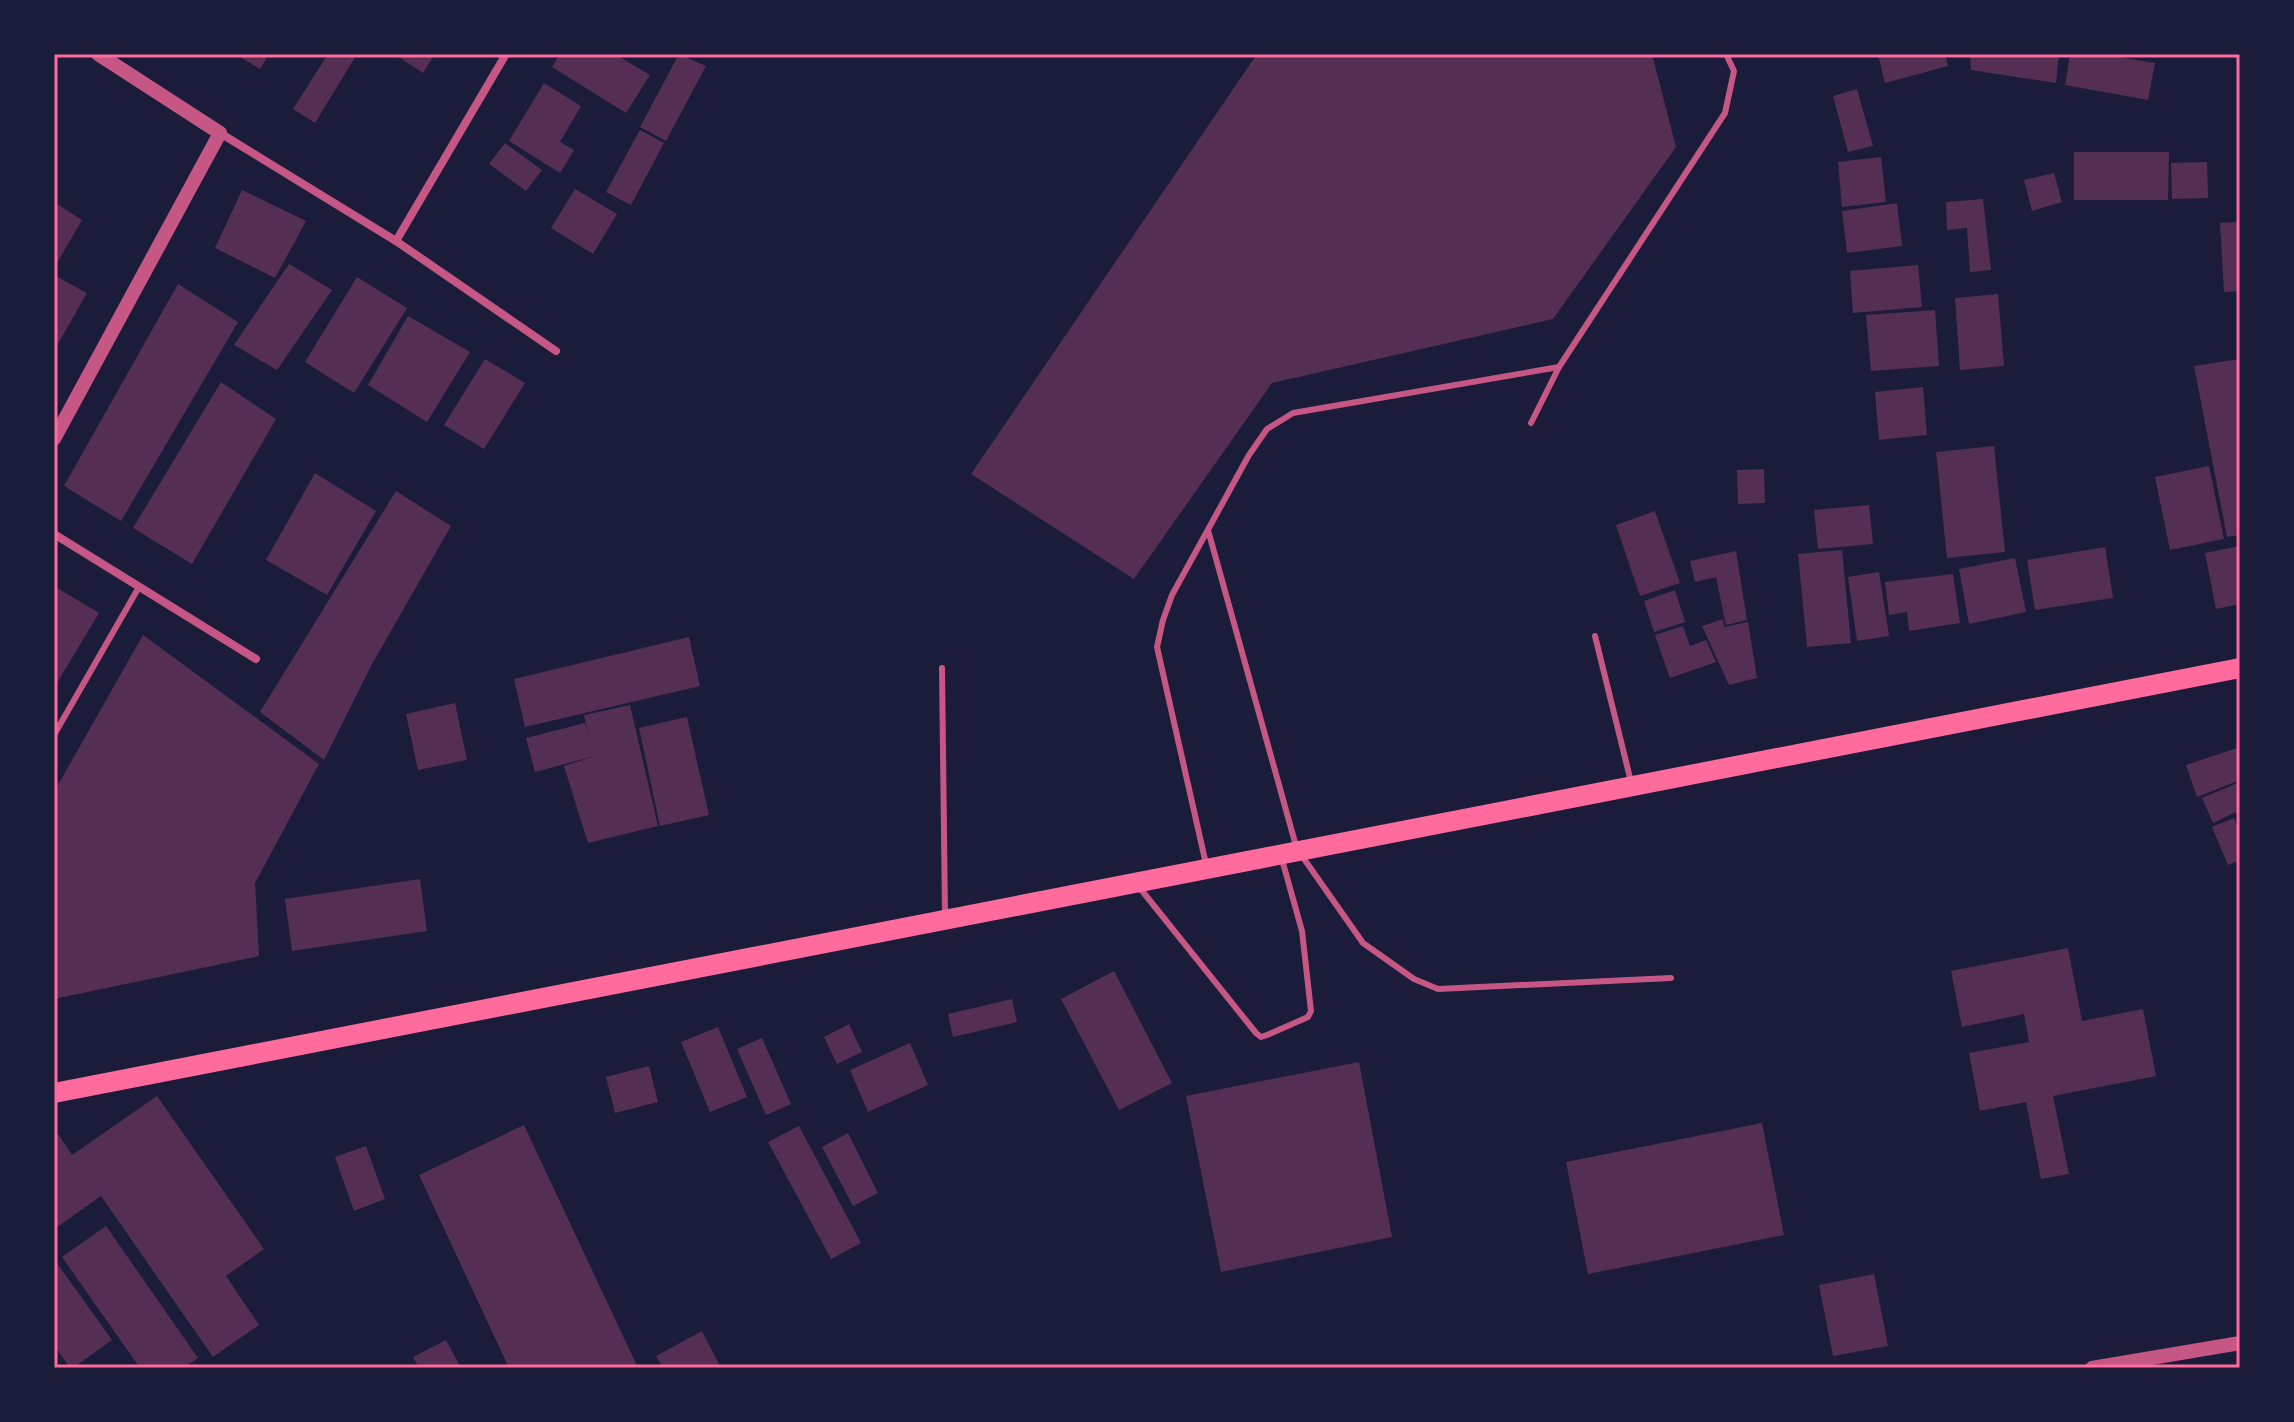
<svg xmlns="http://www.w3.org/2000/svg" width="2294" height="1422" font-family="'DM Sans',sans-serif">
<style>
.building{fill:#542f53}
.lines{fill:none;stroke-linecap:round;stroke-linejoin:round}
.service{stroke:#c65784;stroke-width:6}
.minor{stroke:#c65784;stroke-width:8}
.tertiary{stroke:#c65784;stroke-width:14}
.primary{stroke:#ff6b9d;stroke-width:20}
.neatline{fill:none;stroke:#ff6b9d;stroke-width:3}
</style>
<rect width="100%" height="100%" fill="#1b1b3a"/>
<!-- building -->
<g class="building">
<path d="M 235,54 L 269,54 L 260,69 Z"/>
<path d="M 328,54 L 357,54 L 315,123 L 293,109 Z"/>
<path d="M 394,54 L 435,54 L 423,73 Z"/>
<path d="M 560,54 L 615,54 L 650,75 L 626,113 L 552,67 Z"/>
<path d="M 679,54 L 706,66 L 666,141 L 640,127 Z"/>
<path d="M 1257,54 L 1652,54 L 1676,147 L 1553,319 L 1272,383 L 1134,579 L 971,474 Z"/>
<path d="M 1878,54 L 1945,54 L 1948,66 L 1885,83 Z"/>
<path d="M 1970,54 L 2059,54 L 2056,83 L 1971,70 Z"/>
<path d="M 2070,54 L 2101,54 L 2155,63 L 2148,100 L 2065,85 Z"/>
<path d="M 544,83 L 581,106 L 560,142 L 574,150 L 560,173 L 509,141 Z"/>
<path d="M 1857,89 L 1873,146 L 1848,152 L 1833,96 Z"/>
<path d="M 640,130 L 664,143 L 631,205 L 606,192 Z"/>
<path d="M 505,143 L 542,170 L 526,191 L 489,164 Z"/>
<path d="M 2074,152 L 2169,152 L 2168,200 L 2074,200 Z"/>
<path d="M 1881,157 L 1886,202 L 1842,207 L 1838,162 Z"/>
<path d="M 2207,162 L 2208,198 L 2172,199 L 2171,163 Z"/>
<path d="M 2054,173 L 2062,202 L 2032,211 L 2024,180 Z"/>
<path d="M 575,189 L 617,214 L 593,254 L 551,228 Z"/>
<path d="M 242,190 L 306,221 L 275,278 L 215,248 Z"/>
<path d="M 1983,199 L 1991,270 L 1970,272 L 1967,228 L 1947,230 L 1946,202 Z"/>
<path d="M 54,202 L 82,220 L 54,268 Z"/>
<path d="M 1897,203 L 1902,246 L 1847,253 L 1842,211 Z"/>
<path d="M 2240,222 L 2240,291 L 2224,292 L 2220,223 Z"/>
<path d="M 289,264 L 332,290 L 277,370 L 234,345 Z"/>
<path d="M 1918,265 L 1922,307 L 1853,313 L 1850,271 Z"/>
<path d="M 54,275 L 87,293 L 54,351 Z"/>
<path d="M 357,277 L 407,308 L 354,393 L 305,362 Z"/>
<path d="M 178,284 L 238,322 L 121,521 L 64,486 Z"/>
<path d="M 1998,294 L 2004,366 L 1960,370 L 1955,298 Z"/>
<path d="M 1935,310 L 1939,366 L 1871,371 L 1866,315 Z"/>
<path d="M 408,316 L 470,352 L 427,422 L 368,385 Z"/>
<path d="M 485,359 L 525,383 L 484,449 L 444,425 Z"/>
<path d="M 2240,359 L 2240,535 L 2227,537 L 2194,366 Z"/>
<path d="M 221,382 L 276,419 L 192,564 L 133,528 Z"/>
<path d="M 1923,387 L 1927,435 L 1879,440 L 1875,392 Z"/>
<path d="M 1994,446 L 2005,552 L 1947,558 L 1936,452 Z"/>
<path d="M 2209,466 L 2224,539 L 2170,550 L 2155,477 Z"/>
<path d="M 1764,469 L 1765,503 L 1738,504 L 1737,470 Z"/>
<path d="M 315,473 L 376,511 L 327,595 L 266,560 Z"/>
<path d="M 396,491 L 451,526 L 371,666 L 324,760 L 260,712 Z"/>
<path d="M 1869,505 L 1873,544 L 1818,549 L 1814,510 Z"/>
<path d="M 1655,511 L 1680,583 L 1640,596 L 1616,525 Z"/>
<path d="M 2240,546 L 2240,604 L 2216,609 L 2205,553 Z"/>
<path d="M 2105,547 L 2113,598 L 2035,610 L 2027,560 Z"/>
<path d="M 1842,550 L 1851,643 L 1807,647 L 1798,554 Z"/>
<path d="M 1736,551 L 1747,620 L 1726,625 L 1716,577 L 1695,582 L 1690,561 Z"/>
<path d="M 2015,558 L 2026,612 L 1969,624 L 1959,569 Z"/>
<path d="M 1879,572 L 1889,636 L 1857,641 L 1848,577 Z"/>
<path d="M 1953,574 L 1960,623 L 1909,631 L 1907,612 L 1889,615 L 1885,582 Z"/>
<path d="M 54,586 L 99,613 L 54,688 Z"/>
<path d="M 1675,590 L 1685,622 L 1654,632 L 1644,601 Z"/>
<path d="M 1723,619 L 1724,627 L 1748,622 L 1757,678 L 1729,685 L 1702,626 Z"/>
<path d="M 1683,626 L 1690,646 L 1706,640 L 1716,662 L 1670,678 L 1655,635 Z"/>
<path d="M 143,635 L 319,764 L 255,883 L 259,956 L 54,999 L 54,792 Z"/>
<path d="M 689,637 L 700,686 L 525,727 L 514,679 Z"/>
<path d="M 455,703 L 467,760 L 418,770 L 406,714 Z"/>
<path d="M 630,705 L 658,826 L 588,843 L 564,766 L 595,756 L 535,772 L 526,738 L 585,723 L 589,736 L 584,715 Z"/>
<path d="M 687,717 L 709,815 L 660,826 L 639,728 Z"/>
<path d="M 2240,747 L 2240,780 L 2197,797 L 2186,765 Z"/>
<path d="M 2240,782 L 2240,816 L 2237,817 L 2236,812 L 2213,823 L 2202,798 Z"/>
<path d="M 2234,818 L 2240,832 L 2240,860 L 2228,865 L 2212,827 Z"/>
<path d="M 420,879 L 427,931 L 292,951 L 285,899 Z"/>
<path d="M 2068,948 L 2082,1021 L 2143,1009 L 2156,1076 L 2053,1096 L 2069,1174 L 2041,1179 L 2026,1102 L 1980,1111 L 1969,1053 L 2029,1042 L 2024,1014 L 1962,1027 L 1951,971 Z"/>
<path d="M 1114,971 L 1172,1083 L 1119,1110 L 1061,999 Z"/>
<path d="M 1012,999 L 1017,1022 L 953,1037 L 948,1014 Z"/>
<path d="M 849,1024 L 862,1052 L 837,1064 L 824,1037 Z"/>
<path d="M 718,1027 L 747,1097 L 710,1112 L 681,1042 Z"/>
<path d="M 762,1038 L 791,1104 L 766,1115 L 737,1049 Z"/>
<path d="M 910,1043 L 928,1085 L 868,1112 L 850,1070 Z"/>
<path d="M 1359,1062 L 1392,1237 L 1221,1272 L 1186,1096 Z"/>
<path d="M 649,1066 L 658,1102 L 615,1113 L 606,1077 Z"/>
<path d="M 157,1096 L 264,1249 L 226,1276 L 259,1325 L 213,1357 L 101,1196 L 56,1228 L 54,1226 L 54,1136 L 58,1134 L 72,1155 Z"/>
<path d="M 1762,1123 L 1784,1235 L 1588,1274 L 1566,1162 Z"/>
<path d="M 524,1125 L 638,1368 L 509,1368 L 419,1175 Z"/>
<path d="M 799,1126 L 861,1243 L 831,1259 L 768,1142 Z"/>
<path d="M 848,1133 L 878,1193 L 853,1206 L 822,1147 Z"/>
<path d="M 366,1146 L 385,1199 L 354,1211 L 335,1157 Z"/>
<path d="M 106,1226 L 198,1358 L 183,1368 L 140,1368 L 62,1257 Z"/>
<path d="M 54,1259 L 112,1340 L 73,1368 L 70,1368 L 54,1345 Z"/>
<path d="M 1874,1274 L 1888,1346 L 1833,1356 L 1819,1285 Z"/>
<path d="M 702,1331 L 721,1368 L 663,1368 L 656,1356 Z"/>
<path d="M 446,1340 L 461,1368 L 419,1368 L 413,1357 Z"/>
</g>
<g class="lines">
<!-- service -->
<g class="service">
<path d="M 1531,423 L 1559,367 L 1725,113 L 1734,71 L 1726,54"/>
<path d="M 1208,530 L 1296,846"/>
<path d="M 1595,636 L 1631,782"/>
<path d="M 942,668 L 945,915"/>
<path d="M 54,735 L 139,587"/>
<path d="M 1302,856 L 1363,943 L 1414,979 L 1438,989 L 1671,978"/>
<path d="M 1206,864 L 1157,647 L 1163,620 L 1172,595 L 1249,455 L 1267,429 L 1293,413 L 1559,367"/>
<path d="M 1139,887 L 1256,1033 L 1261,1037 L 1267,1035 L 1308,1017 L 1311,1011 L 1302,931 L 1281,856"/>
</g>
<!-- minor -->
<g class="minor">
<path d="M 220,133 L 396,241 L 556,351"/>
<path d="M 396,241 L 506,54"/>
<path d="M 54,534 L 256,659"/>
</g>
<!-- tertiary -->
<g class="tertiary">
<path d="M 54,439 L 220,133 L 98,54"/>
<path d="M 2092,1368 L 2240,1343"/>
</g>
<!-- primary -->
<path class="primary" d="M 54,1093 L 2240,668"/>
</g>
<!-- border -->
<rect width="2294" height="1422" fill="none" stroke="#1b1b3a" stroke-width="112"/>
<rect x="56" y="56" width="2182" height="1310" class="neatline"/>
</svg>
